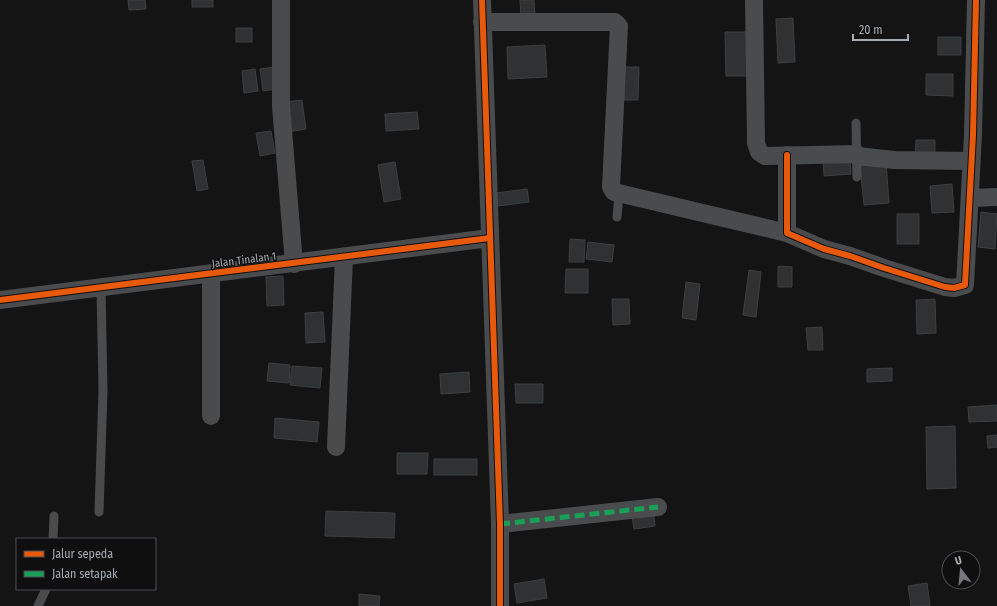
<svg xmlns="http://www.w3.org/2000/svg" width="997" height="606" font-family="'Fira Sans Condensed',sans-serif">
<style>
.building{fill:#303132;stroke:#3d3f41}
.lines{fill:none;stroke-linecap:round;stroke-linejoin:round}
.service{stroke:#494b4d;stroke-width:9}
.minor{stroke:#494b4d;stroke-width:18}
.quiet{stroke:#1a9f57;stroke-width:5;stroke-dasharray:10 5;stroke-linecap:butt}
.cycleway-casing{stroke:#0f0f10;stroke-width:8}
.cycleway{stroke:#e8590c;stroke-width:6}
.labels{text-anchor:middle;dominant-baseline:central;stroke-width:3;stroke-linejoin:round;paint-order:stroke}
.street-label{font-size:11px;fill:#a7adb4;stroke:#0f0f10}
</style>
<rect width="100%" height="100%" fill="#141415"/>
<!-- building -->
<g class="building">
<path d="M 128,0 L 145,0 L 146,9 L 129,10 Z"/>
<rect x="192" y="0" width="21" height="7"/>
<path d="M 520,0 L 534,0 L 535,18 L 521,19 Z"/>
<path d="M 793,18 L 795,62 L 778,63 L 776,19 Z"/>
<rect x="236" y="28" width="16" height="14"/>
<path d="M 725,32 L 751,32 L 751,76 L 726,76 Z"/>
<rect x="938" y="37" width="23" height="18"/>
<path d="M 545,45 L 547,77 L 508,79 L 507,47 Z"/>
<path d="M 274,67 L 277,89 L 263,91 L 260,69 Z"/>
<path d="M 624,67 L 639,67 L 638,100 L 624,100 Z"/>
<path d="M 255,69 L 258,91 L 244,93 L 242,71 Z"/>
<path d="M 926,74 L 953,74 L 953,96 L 926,95 Z"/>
<path d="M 302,100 L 306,129 L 288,132 L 285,102 Z"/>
<path d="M 417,112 L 419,129 L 386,131 L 385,114 Z"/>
<path d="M 271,131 L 275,153 L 260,156 L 256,133 Z"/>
<path d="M 916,140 L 935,140 L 935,159 L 915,159 Z"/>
<path d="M 850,157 L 851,174 L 824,176 L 823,159 Z"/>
<path d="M 203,160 L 208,189 L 197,191 L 192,161 Z"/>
<path d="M 395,162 L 401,199 L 384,202 L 378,165 Z"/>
<path d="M 886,162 L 889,203 L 864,205 L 860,165 Z"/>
<path d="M 952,184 L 954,212 L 932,213 L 930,186 Z"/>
<path d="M 527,189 L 529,202 L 498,206 L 496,193 Z"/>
<path d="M 981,212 L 997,214 L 995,249 L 978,247 Z"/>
<rect x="897" y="214" width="22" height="30"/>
<path d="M 570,239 L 585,240 L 584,262 L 569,262 Z"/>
<path d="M 588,242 L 614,245 L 612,262 L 586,259 Z"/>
<path d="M 778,266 L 792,267 L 792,287 L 778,287 Z"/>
<path d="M 566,269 L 588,269 L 588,293 L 565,293 Z"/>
<path d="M 749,270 L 761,272 L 756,317 L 743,315 Z"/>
<path d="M 283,276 L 284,305 L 267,306 L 266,277 Z"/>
<path d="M 686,282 L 700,284 L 696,320 L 682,318 Z"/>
<path d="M 612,299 L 629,299 L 630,324 L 613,325 Z"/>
<path d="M 935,299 L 936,333 L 917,334 L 916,300 Z"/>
<path d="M 323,312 L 325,342 L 306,343 L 305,313 Z"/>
<path d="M 822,327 L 823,350 L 808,350 L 806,328 Z"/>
<path d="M 269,363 L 290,365 L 289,383 L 267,381 Z"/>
<path d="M 292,366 L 322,368 L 320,388 L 290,385 Z"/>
<path d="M 892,368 L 892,381 L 867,382 L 867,369 Z"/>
<path d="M 469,372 L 470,392 L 441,394 L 440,374 Z"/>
<path d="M 515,384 L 543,384 L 543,403 L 516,403 Z"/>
<path d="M 997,405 L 997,421 L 969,422 L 968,407 Z"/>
<path d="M 275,418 L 319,422 L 317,442 L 274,438 Z"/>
<path d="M 955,426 L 956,488 L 927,489 L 926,427 Z"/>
<path d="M 997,435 L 997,447 L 988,448 L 987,436 Z"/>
<path d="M 397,453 L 428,453 L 427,474 L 397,474 Z"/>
<rect x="434" y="459" width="43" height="16"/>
<path d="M 653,508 L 655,526 L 634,529 L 631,510 Z"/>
<path d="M 326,511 L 395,513 L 394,538 L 325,536 Z"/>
<path d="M 544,579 L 547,598 L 517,603 L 514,584 Z"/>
<path d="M 927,583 L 930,606 L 911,606 L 908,586 Z"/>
<path d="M 359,594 L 380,596 L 379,606 L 359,606 Z"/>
</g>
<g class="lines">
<!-- service -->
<g class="service">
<path d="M 856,123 L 857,177"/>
<path d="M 617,217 L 619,194"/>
<path d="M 99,512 L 103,391 L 101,288"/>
<path d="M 53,539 L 54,516"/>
<path d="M 38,606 L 46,589"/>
</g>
<!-- minor -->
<g class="minor">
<path d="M 281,0 L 281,106 L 294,264"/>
<path d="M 482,0 L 500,524 L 500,606"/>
<path d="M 754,0 L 756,143 L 759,152 L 765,156 L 857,154"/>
<path d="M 482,22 L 615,22 L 619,26 L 611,187 L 614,192 L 787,233"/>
<path d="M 787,155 L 787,233 L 824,249 L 850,256 L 884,268 L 945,287 L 954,288 L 965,285 L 973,135 L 976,0"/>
<path d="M 857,156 L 894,160 L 971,161"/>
<path d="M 970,198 L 997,197"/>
<path d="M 211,274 L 211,416"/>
<path d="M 0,300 L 490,238"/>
<path d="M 336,447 L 344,257"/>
<path d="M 500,524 L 658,507"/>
</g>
<!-- quiet -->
<path class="quiet" d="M 500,524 L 658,507"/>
<defs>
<g id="cycleway">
<path d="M 482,0 L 500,524 L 500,606"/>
<path d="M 787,155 L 787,233 L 824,249 L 850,256 L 884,268 L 945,287 L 954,288 L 965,285 L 973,135 L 976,0"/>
<path d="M 0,300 L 490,238"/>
</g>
</defs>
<!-- cycleway casing -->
<use href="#cycleway" class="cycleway-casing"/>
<!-- cycleway -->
<use href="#cycleway" class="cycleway"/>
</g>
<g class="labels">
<!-- street labels -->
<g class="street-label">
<text transform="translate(244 260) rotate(-7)">Jalan Tinalan 1</text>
</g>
</g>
<!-- legend -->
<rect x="16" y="538" width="140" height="52" fill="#0f0f10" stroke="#4c4e52"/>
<rect x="24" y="551" width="20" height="6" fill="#e8590c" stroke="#4c4e52"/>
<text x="52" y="558" font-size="12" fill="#a7adb4">Jalur sepeda</text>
<rect x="24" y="571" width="20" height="6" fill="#1a9f57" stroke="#4c4e52"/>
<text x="52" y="578" font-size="12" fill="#a7adb4">Jalan setapak</text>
<!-- north arrow -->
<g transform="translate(961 570) rotate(344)"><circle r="19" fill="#0f0f10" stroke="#4c4e52"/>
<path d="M0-3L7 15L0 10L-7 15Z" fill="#74777c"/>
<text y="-6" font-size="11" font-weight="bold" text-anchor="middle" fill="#a7adb4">U</text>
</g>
<!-- scale -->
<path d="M853 34v6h55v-6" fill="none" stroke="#a7adb4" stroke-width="2"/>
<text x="859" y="34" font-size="12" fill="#a7adb4" stroke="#0f0f10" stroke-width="3" paint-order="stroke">20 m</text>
</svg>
